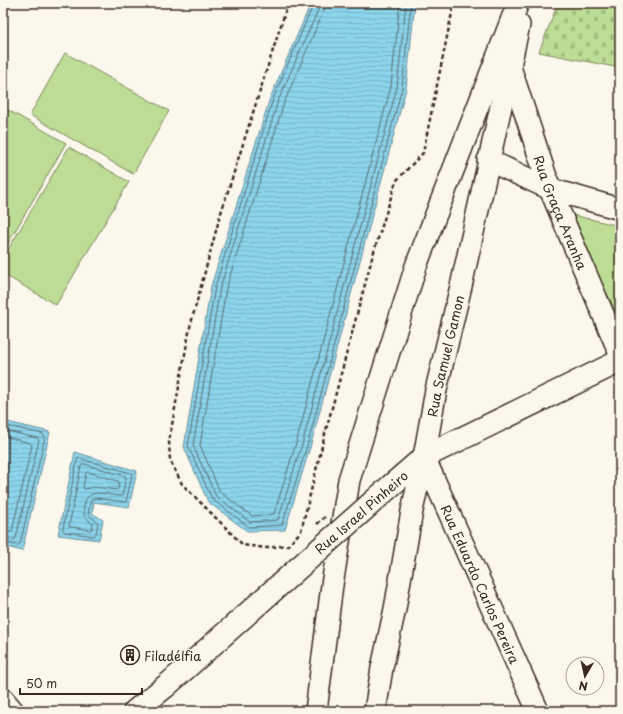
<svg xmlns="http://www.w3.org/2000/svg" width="623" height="714" font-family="'Playpen Sans',sans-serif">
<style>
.green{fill:#bddd96;stroke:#7c845a}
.cemetery{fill:url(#cemetery-stones);stroke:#7c845a}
.water{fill:url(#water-rules);stroke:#6b909a}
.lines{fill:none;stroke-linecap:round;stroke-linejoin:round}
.shore{stroke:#5b6e70;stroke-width:1}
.minor-casing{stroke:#3b2a1e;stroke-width:24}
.major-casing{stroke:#3b2a1e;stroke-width:25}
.path{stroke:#3b2a1e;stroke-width:2.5;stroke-dasharray:4 3;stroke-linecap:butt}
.minor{stroke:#fbf7ec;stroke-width:21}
.major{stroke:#fbf7ec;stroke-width:22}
.major-bridge-casing{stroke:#3b2a1e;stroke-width:25;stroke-linecap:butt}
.major-bridge{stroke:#fbf7ec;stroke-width:22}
.labels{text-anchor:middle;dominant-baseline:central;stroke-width:3;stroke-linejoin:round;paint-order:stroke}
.street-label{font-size:13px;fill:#3b2a1e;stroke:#fbf7ec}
.poi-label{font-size:13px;fill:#3b2a1e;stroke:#fbf7ec;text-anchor:start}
</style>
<defs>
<pattern id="cemetery-stones" width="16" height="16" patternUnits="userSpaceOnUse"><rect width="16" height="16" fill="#bddd96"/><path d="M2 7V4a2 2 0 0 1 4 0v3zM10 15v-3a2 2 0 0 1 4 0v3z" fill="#a3be81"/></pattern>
<pattern id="water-rules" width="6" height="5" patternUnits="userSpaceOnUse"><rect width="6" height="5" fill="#8bd4ec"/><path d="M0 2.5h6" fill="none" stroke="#79b6ca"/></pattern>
</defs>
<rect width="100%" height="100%" fill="#fbf7ec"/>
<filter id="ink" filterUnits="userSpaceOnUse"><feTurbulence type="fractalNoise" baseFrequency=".025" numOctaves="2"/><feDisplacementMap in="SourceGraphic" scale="8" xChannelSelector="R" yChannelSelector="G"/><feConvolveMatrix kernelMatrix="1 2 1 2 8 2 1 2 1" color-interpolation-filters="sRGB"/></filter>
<g filter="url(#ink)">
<!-- green -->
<g class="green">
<path d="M 65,53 L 169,111 L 133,174 L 30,115 Z"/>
<path d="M 8,110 L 66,143 L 3,252 L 3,118 Z"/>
<path d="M 69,147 L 129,182 L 56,305 L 3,274 L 3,258 Z"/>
<path d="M 568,214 L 620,226 L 620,320 Z"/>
</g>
<!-- cemetery -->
<path class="cemetery" d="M 558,3 L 620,3 L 620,68 L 539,52 Z"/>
<!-- water -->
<g class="water">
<path d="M 311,3 L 415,3 L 406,89 L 311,444 L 285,530 L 247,531 L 208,502 L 184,447 L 211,286 L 270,98 Z"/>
<path d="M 3,421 L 50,432 L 22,551 L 3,546 Z"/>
<path d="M 75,452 L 137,471 L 129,507 L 94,502 L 92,513 L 103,520 L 99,540 L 58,535 Z"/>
</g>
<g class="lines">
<!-- shore -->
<g class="shore">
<path d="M 314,3 L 273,99 L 215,287 L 188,446 L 212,499 L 249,527 L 282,525 L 308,443 L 402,88 L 411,3"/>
<path d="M 319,3 L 319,8 L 278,101 L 220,288 L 193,446 L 216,496 L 250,522 L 278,520 L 303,441 L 397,87 L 406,3"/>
<path d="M 325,3 L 324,10 L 284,103 L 226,289 L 200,445 L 220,492 L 252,516 L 274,514 L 297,440 L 391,86 L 400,3"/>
<path d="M 3,425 L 43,434 L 45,437 L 20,544 L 18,545 L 3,543"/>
<path d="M 3,430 L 37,438 L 39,440 L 16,538 L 14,540 L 3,538"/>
<path d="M 3,436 L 30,443 L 32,445 L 12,531 L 10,532 L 3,532"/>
<path d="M 78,458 L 131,473 L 132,475 L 126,502 L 95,498 L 91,500 L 88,514 L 98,523 L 96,534 L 94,536 L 65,532 L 63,530 Z"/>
<path d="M 84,464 L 125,476 L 126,478 L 122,496 C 107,496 88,485 84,506 C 83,516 85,518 93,524 L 92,529 L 90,530 L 71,527 L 69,526 L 81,466 Z"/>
<path d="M 88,472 L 118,481 L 119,483 L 118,489 L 116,490 L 95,487 L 84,489 L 83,487 L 86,473 Z"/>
</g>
<defs>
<g id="minor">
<path id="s1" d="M 510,67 L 550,189 L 620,354"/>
<path d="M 488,160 L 550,189 L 620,209"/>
<path id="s2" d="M 424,457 L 538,711"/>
<path d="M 3,699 L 13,711"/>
<path d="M 316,711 L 332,585 L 349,480 L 416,266 L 518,3"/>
<path id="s3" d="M 375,711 L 382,668 L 395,609 L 412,511 L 424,457 L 436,390 L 462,282 L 519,25"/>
</g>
<g id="major">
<path d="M 394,483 L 424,457 L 620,361"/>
<path d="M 135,711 L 166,686"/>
</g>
</defs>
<!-- minor casing -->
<use href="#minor" class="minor-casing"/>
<!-- major casing -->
<use href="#major" class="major-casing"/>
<!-- path -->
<g class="path">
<path d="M 288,3 L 220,216 L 190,327 L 169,441 L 170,460 L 182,484 L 243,545 L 267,548 L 289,545 L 301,531 L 325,434 L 372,258 L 396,181 L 423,153 L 454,3"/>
<path d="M 317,524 L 325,517"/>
</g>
<!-- minor -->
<use href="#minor" class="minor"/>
<!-- major -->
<use href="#major" class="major"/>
<defs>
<path id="major-bridge" d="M 166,686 L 394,483"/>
</defs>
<!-- major-bridge casing -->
<use href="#major-bridge" class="major-bridge-casing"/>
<!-- major-bridge -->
<use href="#major-bridge" class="major-bridge"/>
</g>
</g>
<!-- icons -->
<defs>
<symbol id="building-ring" viewBox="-11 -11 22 22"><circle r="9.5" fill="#fbf7ec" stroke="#3b2a1e" stroke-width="1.5"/><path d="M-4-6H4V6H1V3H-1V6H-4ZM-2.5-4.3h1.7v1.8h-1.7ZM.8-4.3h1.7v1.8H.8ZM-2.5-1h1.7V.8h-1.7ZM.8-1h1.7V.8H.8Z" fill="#3b2a1e"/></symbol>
</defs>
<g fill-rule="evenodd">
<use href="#building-ring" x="119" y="644" width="22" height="22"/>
</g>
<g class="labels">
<!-- street labels -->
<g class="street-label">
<text stroke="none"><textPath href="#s1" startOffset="154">Rua Graça Aranha</textPath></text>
<text stroke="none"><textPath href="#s3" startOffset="362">Rua Samuel Gamon</textPath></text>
<text transform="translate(361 512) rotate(-41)">Rua Israel Pinheiro</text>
<text stroke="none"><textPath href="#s2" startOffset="139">Rua Eduardo Carlos Pereira</textPath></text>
</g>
<!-- poi labels -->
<g class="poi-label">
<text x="144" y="655">Filadélfia</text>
</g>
</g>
<!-- margin -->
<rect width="623" height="714" fill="none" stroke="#fbf7ec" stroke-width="16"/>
<rect x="8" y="8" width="607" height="698" fill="none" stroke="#3b2a1e" stroke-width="1.5" filter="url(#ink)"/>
<!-- north arrow -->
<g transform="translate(585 676) rotate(189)"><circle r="19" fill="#fbf7ec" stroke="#aea59a"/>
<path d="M0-3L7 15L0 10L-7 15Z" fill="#3b2a1e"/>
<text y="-6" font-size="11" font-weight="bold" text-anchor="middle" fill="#3b2a1e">N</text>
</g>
<!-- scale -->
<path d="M20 688v6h122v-6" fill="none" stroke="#3b2a1e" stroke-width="2"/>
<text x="26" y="688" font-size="12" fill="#3b2a1e" stroke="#fbf7ec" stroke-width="3" paint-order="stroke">50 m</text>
</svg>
